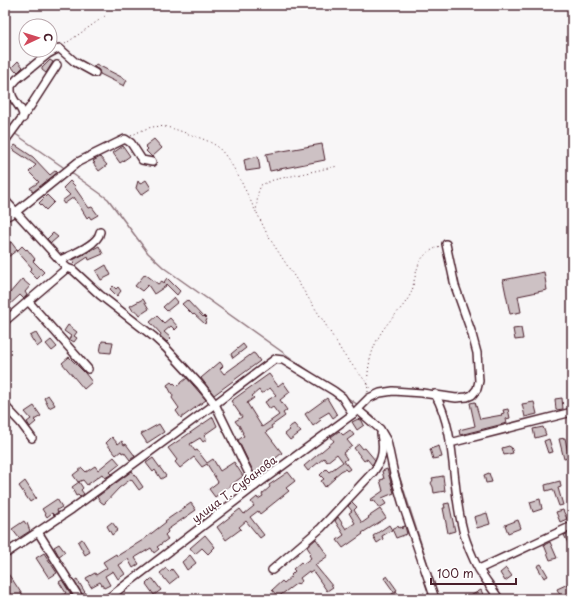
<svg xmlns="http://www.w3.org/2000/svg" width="577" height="604" font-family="'Playpen Sans',sans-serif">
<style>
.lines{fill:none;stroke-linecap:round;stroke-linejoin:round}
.stream{stroke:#8f747b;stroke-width:1.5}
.building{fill:#cdc1c4;stroke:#4a1f2b;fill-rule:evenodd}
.minor-casing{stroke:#4a1f2b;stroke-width:10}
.path{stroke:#4a1f2b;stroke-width:1;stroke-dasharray:1 3;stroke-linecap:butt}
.minor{stroke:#fff;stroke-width:7}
.labels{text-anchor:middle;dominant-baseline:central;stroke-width:3.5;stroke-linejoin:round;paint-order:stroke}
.street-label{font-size:11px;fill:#4a1f2b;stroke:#fff}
</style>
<rect width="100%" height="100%" fill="#f8f6f7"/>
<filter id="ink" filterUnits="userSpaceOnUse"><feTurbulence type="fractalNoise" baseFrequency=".025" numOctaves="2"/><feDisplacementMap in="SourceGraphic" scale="8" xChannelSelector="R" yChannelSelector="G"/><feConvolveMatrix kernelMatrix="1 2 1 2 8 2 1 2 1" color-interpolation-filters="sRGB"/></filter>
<g filter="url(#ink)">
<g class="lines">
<!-- stream -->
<g class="stream">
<path d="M 5,126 L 10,130"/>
<path d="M 14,133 L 63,167"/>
<path d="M 70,172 L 108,199 L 148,253 L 164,268 L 319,378"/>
<path d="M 345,396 L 358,405"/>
<path d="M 363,409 L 374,417 L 379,424"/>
<path d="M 396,466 L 439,599"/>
</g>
</g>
<!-- building -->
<g class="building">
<path d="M 50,60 L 53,62 L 46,73 L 42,70 L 42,68 Z"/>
<path d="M 18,61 L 23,67 L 18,72 L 16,70 L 15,71 L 12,67 Z"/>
<path d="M 96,64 L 127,80 L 124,86 L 100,74 L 99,70 L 94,67 Z"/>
<path d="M 154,139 L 162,148 L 152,157 L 146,151 L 148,149 L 145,146 Z"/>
<path d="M 322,144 L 325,160 L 270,171 L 266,154 Z"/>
<path d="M 15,145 L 33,157 L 50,175 L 56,170 L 58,172 L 33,192 L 30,188 L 39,182 L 29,172 L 36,165 L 12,149 Z"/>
<path d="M 123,146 L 130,156 L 120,163 L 113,153 Z"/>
<path d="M 258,156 L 260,169 L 246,171 L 244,160 Z"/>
<path d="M 100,157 L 107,165 L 99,171 L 93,163 L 95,163 L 93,161 Z"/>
<path d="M 146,180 L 151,188 L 141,195 L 136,188 L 138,181 L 140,184 Z"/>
<path d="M 70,181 L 76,187 L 75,188 L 89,208 L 92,207 L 98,215 L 91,219 L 89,216 L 87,218 L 74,197 L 64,204 L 62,201 L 70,195 L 63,188 Z"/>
<path d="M 47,195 L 54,202 L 46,210 L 39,203 Z"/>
<path d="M 53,233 L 58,237 L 51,243 L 47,239 Z"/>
<path d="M 11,242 L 17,250 L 8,257 L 5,253 L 5,247 Z"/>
<path d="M 22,246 L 26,250 L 27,249 L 35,259 L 33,261 L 44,272 L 37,279 L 29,271 L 32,268 L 17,251 Z"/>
<path d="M 99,246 L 103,254 L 89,260 L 88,257 L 76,265 L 73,260 Z"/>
<path d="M 106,265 L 111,275 L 101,280 L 96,271 Z"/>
<path d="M 544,272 L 547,290 L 518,296 L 521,312 L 510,314 L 503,280 Z"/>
<path d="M 145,274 L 158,284 L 162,281 L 166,286 L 154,294 L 148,285 L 142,291 L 135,286 Z"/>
<path d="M 167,278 L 180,291 L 177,295 L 164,282 Z"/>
<path d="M 22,279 L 30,286 L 25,292 L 27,295 L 24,299 L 20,295 L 5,309 L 5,290 L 9,294 Z"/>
<path d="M 113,286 L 116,289 L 118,287 L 121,291 L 117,296 L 110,289 Z"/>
<path d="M 174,297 L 178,302 L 167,311 L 163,307 Z"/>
<path d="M 143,299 L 149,309 L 140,315 L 137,311 L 133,311 L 130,306 Z"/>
<path d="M 187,300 L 203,317 L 204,316 L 207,319 L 205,324 L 194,314 L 193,315 L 182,304 Z"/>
<path d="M 157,316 L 164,323 L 170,318 L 178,327 L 175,330 L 171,326 L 164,332 L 171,338 L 167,342 L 160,336 L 161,334 L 150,322 Z"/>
<path d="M 68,325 L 77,332 L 74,336 L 77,338 L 74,342 L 69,339 L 71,336 L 64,331 Z"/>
<path d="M 521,328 L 523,339 L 515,340 L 513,329 Z"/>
<path d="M 36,333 L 42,343 L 37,347 L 30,336 Z"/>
<path d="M 51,340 L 57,347 L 52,351 L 46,344 Z"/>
<path d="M 102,341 L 113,342 L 111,353 L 100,352 Z"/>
<path d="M 243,344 L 246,348 L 233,358 L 231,354 Z"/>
<path d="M 253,353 L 255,354 L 260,361 L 214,395 L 201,378 L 220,362 L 223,366 L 220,369 L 224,374 Z"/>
<path d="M 69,357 L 85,373 L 92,382 L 84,389 L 62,363 Z"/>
<path d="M 269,374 L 278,386 L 283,382 L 290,392 L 280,400 L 287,410 L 283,413 L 285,416 L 271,426 L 272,428 L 266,432 L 282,453 L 261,470 L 254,473 L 238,440 L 244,436 L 242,433 L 243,433 L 239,425 L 238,425 L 235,421 L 242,417 L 231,401 ZM 270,388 L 276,395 L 265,402 L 270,409 L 273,407 L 279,415 L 262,427 L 247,403 L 254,398 L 252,396 L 259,390 L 261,393 L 263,393 Z"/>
<path d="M 187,378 L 206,400 L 181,418 L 176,411 L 179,408 L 172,398 L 173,396 L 167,385 L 171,382 L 173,384 L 174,383 L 177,386 Z"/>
<path d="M 48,395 L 55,405 L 49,408 L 44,398 Z"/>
<path d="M 327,398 L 337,415 L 333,418 L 329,412 L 319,418 L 321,420 L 313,426 L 305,414 Z"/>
<path d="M 562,398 L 563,409 L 556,410 L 555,399 Z"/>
<path d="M 475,402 L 480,419 L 502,415 L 501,414 L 504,413 L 503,410 L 508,409 L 510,418 L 506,419 L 507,423 L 460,435 L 459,430 L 475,426 L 470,403 Z"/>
<path d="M 534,402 L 537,414 L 525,417 L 522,404 Z"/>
<path d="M 34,406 L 41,416 L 34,420 L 36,422 L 30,427 L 27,422 L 31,419 L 25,412 Z"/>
<path d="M 213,417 L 217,426 L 204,435 L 207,439 L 203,442 L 200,438 L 190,444 L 195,451 L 197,450 L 207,463 L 213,459 L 220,471 L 234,462 L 243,476 L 215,497 L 209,489 L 218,482 L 207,464 L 202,467 L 194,457 L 180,468 L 175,462 L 177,460 L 168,448 Z"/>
<path d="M 358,419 L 359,420 L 361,419 L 364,425 L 357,430 L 352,422 Z"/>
<path d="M 159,424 L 164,432 L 147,443 L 141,434 Z"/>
<path d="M 294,424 L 301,432 L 290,440 L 285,434 L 290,430 L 288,428 Z"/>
<path d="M 543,427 L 546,435 L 535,438 L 533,429 Z"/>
<path d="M 350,430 L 354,435 L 347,440 L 352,446 L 343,453 L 347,459 L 344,461 L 350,469 L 347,471 L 345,469 L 341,471 L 334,477 L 335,478 L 325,487 L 321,481 L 324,479 L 320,475 L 326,469 L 329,472 L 343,462 L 337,454 L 327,462 L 324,458 L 308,471 L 304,466 L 334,441 L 331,437 L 339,431 L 343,435 Z"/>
<path d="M 112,437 L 118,444 L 122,441 L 124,445 L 126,444 L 135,456 L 130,460 L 124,452 L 122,453 L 121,451 L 116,455 L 106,443 Z"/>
<path d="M 565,438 L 569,458 L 564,459 L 559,439 Z"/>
<path d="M 549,439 L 553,452 L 548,453 L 544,441 Z"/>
<path d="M 359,444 L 363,449 L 365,448 L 375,460 L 372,465 L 367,459 L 364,461 L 354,448 Z"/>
<path d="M 439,446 L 442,457 L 433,459 L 430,449 Z"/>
<path d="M 509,446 L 510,447 L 511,447 L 513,453 L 504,455 L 502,448 Z"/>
<path d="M 114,457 L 120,464 L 110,472 L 112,474 L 105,478 L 102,474 L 87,485 L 83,480 L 78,482 L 73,475 L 82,468 L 86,472 L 95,466 L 98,470 Z"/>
<path d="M 153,458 L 166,476 L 161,479 L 155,470 L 153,472 L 146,463 Z"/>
<path d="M 387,469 L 394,493 L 382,498 L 386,504 L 379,508 L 374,500 L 371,501 L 370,500 L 383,491 L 380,480 L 384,479 L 382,471 Z"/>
<path d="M 132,471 L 143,487 L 139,490 L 131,479 L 119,488 L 104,504 L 101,502 L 97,497 Z"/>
<path d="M 288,472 L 295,481 L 286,488 L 289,491 L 260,514 L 258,511 L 250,517 L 264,535 L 260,538 L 246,521 L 239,527 L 241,529 L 226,540 L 217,527 L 240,509 L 244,514 L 254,506 L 251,502 L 257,497 L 258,499 L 263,496 L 262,494 L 270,487 L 269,485 Z"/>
<path d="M 489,473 L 492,482 L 486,483 L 484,475 Z"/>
<path d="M 443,476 L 445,491 L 434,493 L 433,487 L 431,483 L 433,480 L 432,478 Z"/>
<path d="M 25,481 L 36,498 L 30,502 L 19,486 Z"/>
<path d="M 560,481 L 561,487 L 558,488 L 563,505 L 559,506 L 553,489 L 546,491 L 545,485 Z"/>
<path d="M 79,482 L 83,488 L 81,490 L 84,494 L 80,497 L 78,495 L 76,496 L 74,492 L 75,491 L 72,487 Z"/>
<path d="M 57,499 L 62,507 L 57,510 L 58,512 L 54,515 L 52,513 L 47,517 L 42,509 Z"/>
<path d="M 540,499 L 542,509 L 533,512 L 530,502 Z"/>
<path d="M 352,502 L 357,507 L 354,510 L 362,523 L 369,518 L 368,517 L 380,509 L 386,518 L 362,533 L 363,534 L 343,548 L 337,540 L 344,535 L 335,521 L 338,517 L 346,529 L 355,523 L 349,513 L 352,511 L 348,506 Z"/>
<path d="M 191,503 L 196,510 L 167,530 L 168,532 L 165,535 L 168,539 L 157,547 L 159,549 L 154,553 L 151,548 L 136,557 L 135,558 L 139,564 L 133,568 L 128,559 L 119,565 L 125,574 L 118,579 L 113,571 L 105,576 L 110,585 L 104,588 L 100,582 L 91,587 L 86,578 L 95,573 L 96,575 L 107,568 L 103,562 L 116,554 L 117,556 L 143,540 L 166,522 L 165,521 Z"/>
<path d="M 449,503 L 455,531 L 448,533 L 443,508 L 445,508 L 444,504 Z"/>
<path d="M 563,510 L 567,519 L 560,522 L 556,512 Z"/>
<path d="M 487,513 L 490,524 L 477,528 L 474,517 Z"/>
<path d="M 518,520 L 521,528 L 508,533 L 505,525 Z"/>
<path d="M 24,521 L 26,524 L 27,523 L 30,531 L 19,538 L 12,529 Z"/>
<path d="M 112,522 L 118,530 L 112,535 L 107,526 Z"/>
<path d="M 389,525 L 392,530 L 382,536 L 383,539 L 377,543 L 373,536 Z"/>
<path d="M 398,526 L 399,528 L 401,527 L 402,529 L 402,527 L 405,526 L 407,534 L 396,538 L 392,529 Z"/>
<path d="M 572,532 L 572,551 L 564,535 Z"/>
<path d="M 205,535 L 215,547 L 208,554 L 202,548 L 195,554 L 190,548 Z"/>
<path d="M 82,539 L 90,552 L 85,555 L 78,542 Z"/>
<path d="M 316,539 L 328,556 L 315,565 L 333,587 L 327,591 L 313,571 L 310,573 L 309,571 L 300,578 L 302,581 L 298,584 L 297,583 L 278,597 L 272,590 L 282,581 L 284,583 L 292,576 L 291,575 L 295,571 L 293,569 L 301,562 L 303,564 L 311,558 L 309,555 L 311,553 L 307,547 Z"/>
<path d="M 550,542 L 557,558 L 550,560 L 544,545 Z"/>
<path d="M 59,544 L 65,552 L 59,556 L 54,547 Z"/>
<path d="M 44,553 L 57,573 L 49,578 L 36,558 Z"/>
<path d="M 190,555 L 196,563 L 187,570 L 182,562 Z"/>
<path d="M 541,564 L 548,576 L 544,578 L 537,566 Z"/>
<path d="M 166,568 L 169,572 L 172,569 L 178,577 L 169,584 L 160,573 Z"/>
<path d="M 506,568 L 512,576 L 505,581 L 500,573 Z"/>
<path d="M 8,574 L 14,582 L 25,599 L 11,599 L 8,594 L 5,597 L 5,576 Z"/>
<path d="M 387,576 L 397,590 L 394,592 L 384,578 Z"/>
<path d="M 77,579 L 89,599 L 85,599 L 74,581 Z"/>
<path d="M 151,579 L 153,579 L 161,590 L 154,595 L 146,584 Z"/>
<path d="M 62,580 L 74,599 L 56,599 L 66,593 L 59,582 Z"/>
<path d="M 568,584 L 572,593 L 572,599 L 562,599 L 557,589 Z"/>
<path d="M 481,590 L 485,599 L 465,599 Z"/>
<path d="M 396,591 L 402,599 L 386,599 Z"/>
</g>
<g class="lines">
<defs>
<g id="minor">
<path d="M 23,118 C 25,107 9,102 11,86 L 17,79 L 48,54 L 59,48 L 75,62 L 95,73"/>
<path d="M 5,141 L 30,107 L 57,65"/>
<path d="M 5,200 L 67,268 L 73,270 L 100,295 L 154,337 L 166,348 L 201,386 L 215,404 L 255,486"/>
<path d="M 5,217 L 17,211 L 78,162 L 125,139 L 131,143 L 142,160 L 152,162"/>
<path d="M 60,260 C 71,255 98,245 100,232"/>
<path d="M 28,301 L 88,369"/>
<path d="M 5,321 L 67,268"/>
<path d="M 435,394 C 457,434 451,483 462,526 C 464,537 469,549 474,560 C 480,574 491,586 499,599"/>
<path d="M 5,406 L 20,422 L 32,438"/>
<path d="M 358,410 L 380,429 L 387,441 L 394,474 L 404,508 L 435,599"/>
<path d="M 450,443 L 572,412"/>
<path d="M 38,532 L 80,599"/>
<path d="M 5,554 L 72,509 L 215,404 L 275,359 L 283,360 L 334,391 L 342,397 L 353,414"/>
<path d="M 479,569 L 572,526"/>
<path d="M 272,570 L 321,528 L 374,471 C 383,459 384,448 381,434"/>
<path d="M 107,599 L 255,486 L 353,414 L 369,398 L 380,393 L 393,391 L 422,393 L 456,398 L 467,397 L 472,395 L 477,389 L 479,381 L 477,353 L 471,331 L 455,286 L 446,244"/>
</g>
</defs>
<!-- minor casing -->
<use href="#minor" class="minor-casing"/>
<!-- path -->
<g class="path">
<path d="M 65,44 L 105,16"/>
<path d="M 131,136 C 152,124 161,124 183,132 C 193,136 206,139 215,145 C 231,156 247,194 256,212 L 258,193 L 261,185 L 273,180 L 338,166"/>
<path d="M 257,213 L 268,236 L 324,322 L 344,355 L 367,383 L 371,389"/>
<path d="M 368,392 C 366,369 371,346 385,327 C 393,316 405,306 411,293 C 413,290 413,285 414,281 C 419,261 420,255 440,246"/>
<path d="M 569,406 L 569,379 L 571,373"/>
<path d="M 413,599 L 425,592"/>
</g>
<!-- minor -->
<use href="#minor" class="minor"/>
</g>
</g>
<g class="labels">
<!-- street labels -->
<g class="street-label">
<text transform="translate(234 489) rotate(-37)">улица Т. Субанова</text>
</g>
</g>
<!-- margin -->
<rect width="577" height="604" fill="none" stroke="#fff" stroke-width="20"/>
<rect x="10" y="10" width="557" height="584" fill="none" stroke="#4a1f2b" stroke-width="1.5" filter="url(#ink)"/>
<!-- north arrow -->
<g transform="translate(38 38) rotate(86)"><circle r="19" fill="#ffffff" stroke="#b7a5aa"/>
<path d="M0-3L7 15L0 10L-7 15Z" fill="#d1495b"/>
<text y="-6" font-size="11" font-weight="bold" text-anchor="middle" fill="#4a1f2b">С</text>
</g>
<!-- scale -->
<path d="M431 578v6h85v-6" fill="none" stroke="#4a1f2b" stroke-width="2"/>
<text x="437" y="578" font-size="12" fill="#4a1f2b" stroke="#ffffff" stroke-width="3" paint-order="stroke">100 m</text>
</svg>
